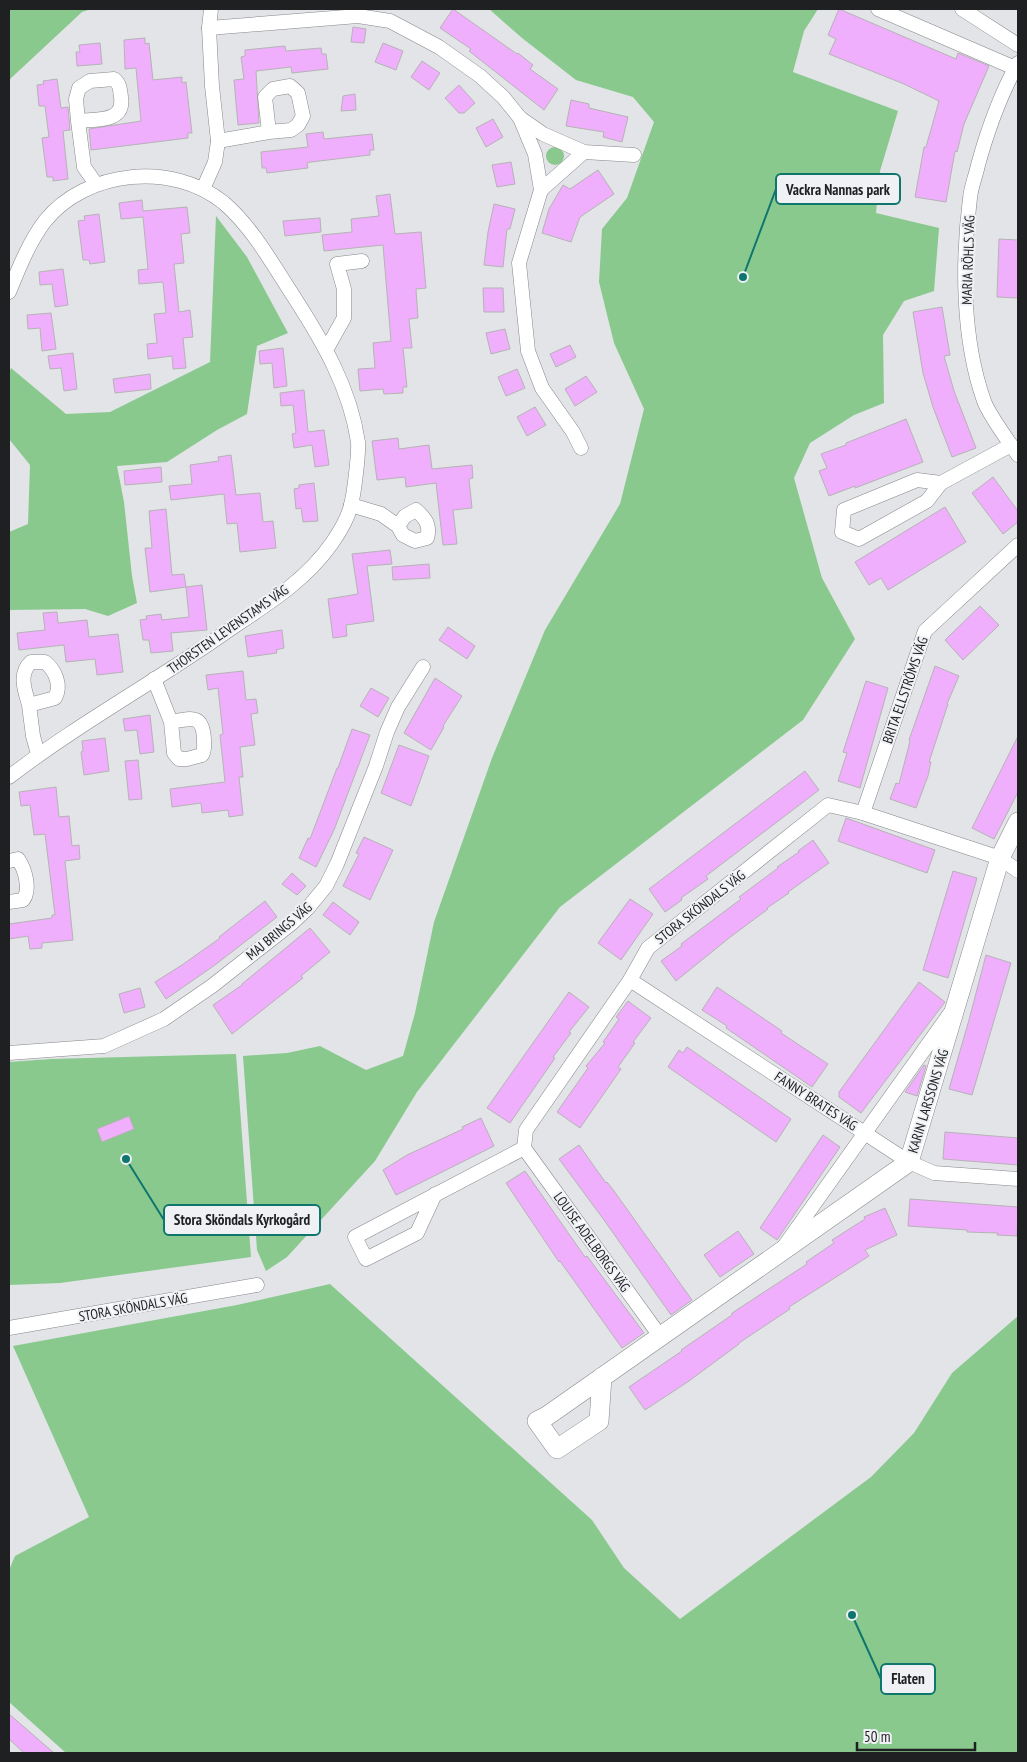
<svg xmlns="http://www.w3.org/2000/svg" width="1027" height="1762" font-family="'PT Sans Narrow',sans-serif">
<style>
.green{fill:#89c98e}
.building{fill:#f0affc;stroke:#b5b3b5}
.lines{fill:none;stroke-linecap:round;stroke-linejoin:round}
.street-casing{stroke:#85878a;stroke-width:15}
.secondary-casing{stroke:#85878a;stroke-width:20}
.street{stroke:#fff;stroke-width:14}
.secondary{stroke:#fff;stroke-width:19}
.labels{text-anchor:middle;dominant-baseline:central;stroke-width:4;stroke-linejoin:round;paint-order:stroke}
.street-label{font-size:14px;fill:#1f2021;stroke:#eff1f4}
.leader{fill:none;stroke:#0f766e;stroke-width:2}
.callout-dot{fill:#0f766e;stroke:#eff1f4;stroke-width:2}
.callout{fill:#eff1f4;stroke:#0f766e;stroke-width:2}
.callout-label{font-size:15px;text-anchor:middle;font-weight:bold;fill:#1f2021}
</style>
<rect width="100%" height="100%" fill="#e2e4e7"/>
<!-- green -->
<g class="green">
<path d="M 9,9 L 91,9 L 82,12 L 9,80 Z"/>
<path d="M 489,9 L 818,9 L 804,31 L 793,72 L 898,111 L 880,171 L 876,213 L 939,228 L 934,291 L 904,301 L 883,335 L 884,403 L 854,415 L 810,443 L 794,478 L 822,578 L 855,639 L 803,720 L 560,907 L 417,1092 L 375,1161 L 287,1257 L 266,1271 L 257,1250 L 243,1056 L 287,1053 L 320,1046 L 366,1070 L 403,1056 L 415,1013 L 434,922 L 492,758 L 545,630 L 620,504 L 644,409 L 614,343 L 599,282 L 602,229 L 627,198 L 654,122 L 633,97 L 576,80 L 522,38 Z"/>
<circle cx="555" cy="156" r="9"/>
<path d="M 216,216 L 247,257 L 288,333 L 257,346 L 247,414 L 217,430 L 167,462 L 117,466 L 124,502 L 132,576 L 137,603 L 108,616 L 85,609 L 9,610 L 9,532 L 28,524 L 30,465 L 9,439 L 9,373 L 11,368 L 66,414 L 110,412 L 210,362 Z"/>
<path d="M 236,1054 L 251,1257 L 60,1283 L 9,1285 L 9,1062 L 51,1059 Z"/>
<path d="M 330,1284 L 592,1520 L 624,1568 L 680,1619 L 871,1477 L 914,1433 L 952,1373 L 1018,1316 L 1018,1753 L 66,1753 L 9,1702 L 9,1570 L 15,1556 L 89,1517 L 13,1346 L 237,1305 Z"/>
</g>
<!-- building -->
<g class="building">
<path d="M 453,9 L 517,54 L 518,53 L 533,65 L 530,69 L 558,89 L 544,110 L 469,51 L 471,49 L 440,28 Z"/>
<path d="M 839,9 L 956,59 L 958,53 L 989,66 L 964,124 L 957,152 L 955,151 L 946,202 L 915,197 L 924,147 L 926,147 L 939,101 L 904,84 L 829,54 L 836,39 L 828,35 Z"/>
<path d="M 353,27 L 366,29 L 364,43 L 351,42 Z"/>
<path d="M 145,38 L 145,44 L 149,43 L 153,80 L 182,77 L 182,83 L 186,82 L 192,133 L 188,133 L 188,138 L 91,150 L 89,129 L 141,121 L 136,68 L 125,69 L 124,40 Z"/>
<path d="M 100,43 L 102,64 L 77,66 L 76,52 L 80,52 L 79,45 Z"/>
<path d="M 383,43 L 403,51 L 396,70 L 375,62 Z"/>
<path d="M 285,46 L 286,51 L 321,48 L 322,54 L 326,54 L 328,69 L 292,73 L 291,67 L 256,71 L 259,123 L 238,125 L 234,80 L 244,79 L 241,57 L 245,56 L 245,50 Z"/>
<path d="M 422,61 L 440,73 L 429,90 L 411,77 Z"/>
<path d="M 57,79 L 61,108 L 68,107 L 70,130 L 63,131 L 68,179 L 53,181 L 53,177 L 47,177 L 42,138 L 49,137 L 45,106 L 39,106 L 37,85 L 44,84 L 43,81 Z"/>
<path d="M 459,85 L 475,103 L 464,113 L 459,113 L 445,98 Z"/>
<path d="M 355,94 L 356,110 L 341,111 L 343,96 Z"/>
<path d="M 571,100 L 589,104 L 589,108 L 628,117 L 622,142 L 603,137 L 604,132 L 566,126 Z"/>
<path d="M 493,119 L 503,137 L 486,147 L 476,128 Z"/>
<path d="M 323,132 L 324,139 L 372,134 L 374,150 L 370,150 L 370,155 L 311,162 L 307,163 L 308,168 L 267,173 L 266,168 L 262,168 L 261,152 L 308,147 L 306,134 Z"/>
<path d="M 511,162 L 515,184 L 497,187 L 492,165 Z"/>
<path d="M 598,170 L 614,194 L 580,217 L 571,242 L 542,233 L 549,209 L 563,185 L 570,189 Z"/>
<path d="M 390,194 L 395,234 L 421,232 L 426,288 L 416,289 L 418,318 L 409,319 L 412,348 L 403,348 L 407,387 L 403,387 L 403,393 L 384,394 L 383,389 L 360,391 L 358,369 L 375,368 L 373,343 L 391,341 L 383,245 L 324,251 L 322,235 L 352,232 L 351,219 L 379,216 L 376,196 Z"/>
<path d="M 142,200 L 143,211 L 187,207 L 190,233 L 181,234 L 184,263 L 174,264 L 179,312 L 190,310 L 193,337 L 183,338 L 186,368 L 173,369 L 172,356 L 148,359 L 147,344 L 157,343 L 154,314 L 166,313 L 163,282 L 139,284 L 138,270 L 148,269 L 143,217 L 121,219 L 119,203 Z"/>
<path d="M 494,204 L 515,209 L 510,229 L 507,229 L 503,267 L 484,265 L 488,232 Z"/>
<path d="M 99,214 L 105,262 L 90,264 L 89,260 L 83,260 L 78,221 L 85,220 L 84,216 Z"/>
<path d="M 320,218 L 321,232 L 285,236 L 283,221 Z"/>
<path d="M 999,239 L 1018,240 L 1018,298 L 997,297 Z"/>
<path d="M 63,269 L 68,305 L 55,307 L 52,284 L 40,285 L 39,272 Z"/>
<path d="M 483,288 L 503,288 L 504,312 L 484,312 Z"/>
<path d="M 942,307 L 950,355 L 944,356 L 954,391 L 976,448 L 952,457 L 933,407 L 923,373 L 913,312 Z"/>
<path d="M 51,313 L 56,349 L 42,351 L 40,328 L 28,329 L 27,315 Z"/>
<path d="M 505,329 L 510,349 L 491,354 L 486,333 Z"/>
<path d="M 570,345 L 576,357 L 556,367 L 550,354 Z"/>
<path d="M 283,348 L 287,386 L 274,388 L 272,363 L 260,364 L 259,351 Z"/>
<path d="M 73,353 L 77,389 L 64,391 L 61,368 L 50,369 L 48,356 Z"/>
<path d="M 517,369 L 525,388 L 506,396 L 498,377 Z"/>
<path d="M 150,374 L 151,389 L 115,393 L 113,379 Z"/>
<path d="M 586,376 L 597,392 L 575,406 L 565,389 Z"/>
<path d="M 304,390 L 308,432 L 324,430 L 329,465 L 315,467 L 312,445 L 294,448 L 292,434 L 296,433 L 293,405 L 281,406 L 280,393 Z"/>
<path d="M 535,407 L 546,425 L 527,436 L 517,417 Z"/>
<path d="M 906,419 L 923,462 L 855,488 L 855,486 L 829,496 L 819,471 L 827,468 L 821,454 L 846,445 L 846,443 Z"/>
<path d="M 398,438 L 399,449 L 429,445 L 432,469 L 472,465 L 473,478 L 469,479 L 472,508 L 453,510 L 457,544 L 443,545 L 436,483 L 406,487 L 405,477 L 377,480 L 372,441 Z"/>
<path d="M 231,455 L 236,495 L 260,493 L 263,522 L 273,521 L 276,548 L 240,552 L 237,523 L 227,524 L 224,494 L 171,500 L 169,486 L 192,484 L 190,465 L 219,461 L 218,457 Z"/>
<path d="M 161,467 L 162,482 L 125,485 L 124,471 Z"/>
<path d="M 993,477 L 1018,511 L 1018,522 L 1003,534 L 972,493 Z"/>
<path d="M 314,483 L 318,521 L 303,522 L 301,508 L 296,509 L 294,489 L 299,488 L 299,485 Z"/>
<path d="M 945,507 L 966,542 L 888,590 L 881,578 L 869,585 L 855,562 Z"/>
<path d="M 166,509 L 172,575 L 184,574 L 186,587 L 150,592 L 145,548 L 152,548 L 149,511 Z"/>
<path d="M 390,550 L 392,564 L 367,566 L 374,621 L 346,625 L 347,636 L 333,638 L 328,599 L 358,594 L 352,554 Z"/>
<path d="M 429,564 L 430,578 L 393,580 L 392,567 Z"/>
<path d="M 202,585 L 207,630 L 171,633 L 173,651 L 151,653 L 149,640 L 143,640 L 140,620 L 147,619 L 146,616 L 161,614 L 162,620 L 189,617 L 186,587 Z"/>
<path d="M 980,606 L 999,625 L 963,660 L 945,640 Z"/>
<path d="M 57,612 L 58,623 L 87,620 L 89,637 L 118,634 L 123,672 L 97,675 L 95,659 L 66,662 L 64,645 L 19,650 L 17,633 L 45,630 L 43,613 Z"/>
<path d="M 448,627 L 475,646 L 467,659 L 439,640 Z"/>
<path d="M 282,630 L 284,648 L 276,650 L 277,653 L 248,657 L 245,636 Z"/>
<path d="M 935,666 L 959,676 L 947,704 L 948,704 L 929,762 L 931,762 L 928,776 L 916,808 L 890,799 L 896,783 L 899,784 L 910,741 L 909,740 Z"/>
<path d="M 243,671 L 246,700 L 256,699 L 258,713 L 251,714 L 255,745 L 240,747 L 243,777 L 239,777 L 243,815 L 229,817 L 228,810 L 202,813 L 201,803 L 172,807 L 170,789 L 225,782 L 220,735 L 223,734 L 218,688 L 208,690 L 206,675 Z"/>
<path d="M 435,678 L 462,696 L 443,726 L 444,727 L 431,750 L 404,733 Z"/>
<path d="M 866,681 L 888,688 L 860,788 L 838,781 L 847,753 L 843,752 Z"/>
<path d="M 371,688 L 389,698 L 378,717 L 360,706 Z"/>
<path d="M 150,715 L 154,752 L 140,754 L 137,730 L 125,731 L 123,719 Z"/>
<path d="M 352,729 L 370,735 L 334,830 L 316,867 L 299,858 L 308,838 L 310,839 L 337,768 L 338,768 Z"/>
<path d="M 1018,736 L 1018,792 L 994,839 L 972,828 Z"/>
<path d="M 105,738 L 109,771 L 84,775 L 81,752 L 83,751 L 82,741 Z"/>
<path d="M 399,745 L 429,756 L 411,806 L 381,793 Z"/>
<path d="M 138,760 L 142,799 L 129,800 L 125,761 Z"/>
<path d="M 805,771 L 819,790 L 706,876 L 708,879 L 681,898 L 682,900 L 665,912 L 649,889 Z"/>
<path d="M 56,787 L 59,817 L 69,816 L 72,846 L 79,845 L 80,859 L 65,861 L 73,940 L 42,943 L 42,948 L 30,949 L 28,936 L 9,939 L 9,924 L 52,918 L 52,915 L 55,915 L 45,834 L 34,835 L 30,805 L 21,806 L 19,792 Z"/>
<path d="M 846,818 L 935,850 L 927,873 L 838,841 Z"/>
<path d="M 364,837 L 393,850 L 370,900 L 343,886 L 359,854 L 356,853 Z"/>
<path d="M 813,840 L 829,863 L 788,892 L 789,893 L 767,908 L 768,909 L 729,938 L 676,981 L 661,961 L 682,946 L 681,944 L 741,899 L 739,897 L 778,868 L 777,867 L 799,852 L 798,851 Z"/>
<path d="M 953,871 L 977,878 L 948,978 L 923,970 Z"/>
<path d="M 292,873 L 306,886 L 297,895 L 282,884 Z"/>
<path d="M 630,899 L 653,914 L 621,960 L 598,943 Z"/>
<path d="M 265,901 L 277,917 L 215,965 L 166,999 L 155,982 L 182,965 L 220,938 L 219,937 Z"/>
<path d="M 333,902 L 359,922 L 350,935 L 323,915 Z"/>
<path d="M 310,928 L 330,952 L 301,976 L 303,978 L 232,1034 L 213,1005 L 242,985 L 242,984 Z"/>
<path d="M 986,955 L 1011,963 L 972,1095 L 949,1089 L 969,1020 Z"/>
<path d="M 919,982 L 945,1002 L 861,1113 L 839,1097 L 839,1092 Z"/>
<path d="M 717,987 L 782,1031 L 781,1033 L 828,1064 L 812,1087 L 726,1028 L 727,1026 L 702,1010 Z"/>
<path d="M 140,988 L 145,1007 L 124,1013 L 119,994 Z"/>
<path d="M 569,992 L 589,1007 L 569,1032 L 571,1033 L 553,1057 L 555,1058 L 510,1123 L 487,1108 Z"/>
<path d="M 628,1001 L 651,1018 L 633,1042 L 635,1043 L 618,1067 L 621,1069 L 580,1128 L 557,1112 L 588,1068 L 586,1066 L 605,1043 L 603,1042 L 619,1019 L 616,1017 Z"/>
<path d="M 687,1047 L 791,1119 L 776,1142 L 668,1067 L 679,1050 L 683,1053 Z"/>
<path d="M 924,1065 L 926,1066 L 917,1096 L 905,1092 Z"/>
<path d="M 129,1116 L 134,1129 L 102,1142 L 97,1129 Z"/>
<path d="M 481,1118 L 494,1146 L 396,1195 L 383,1170 L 407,1155 L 463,1129 L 462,1127 Z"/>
<path d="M 945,1132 L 1018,1138 L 1018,1165 L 943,1159 Z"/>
<path d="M 823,1135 L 840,1147 L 777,1240 L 760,1228 Z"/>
<path d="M 579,1145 L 606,1183 L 607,1182 L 614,1191 L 692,1300 L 671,1315 L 604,1220 L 559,1159 Z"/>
<path d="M 525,1171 L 585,1257 L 587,1256 L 644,1333 L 622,1348 L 560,1261 L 559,1262 L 506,1183 Z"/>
<path d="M 910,1199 L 1018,1207 L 1017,1236 L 997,1235 L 998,1233 L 967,1232 L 967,1230 L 908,1226 Z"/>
<path d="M 885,1208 L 897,1235 L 865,1250 L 869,1256 L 789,1307 L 790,1309 L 739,1343 L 739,1344 L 689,1381 L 645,1410 L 629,1387 L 682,1351 L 681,1350 L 732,1315 L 732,1313 L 807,1264 L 806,1262 L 834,1243 L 832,1240 L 865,1219 L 864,1217 Z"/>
<path d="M 738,1231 L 754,1254 L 720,1277 L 704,1255 Z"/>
<path d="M 9,1714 L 54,1753 L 24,1753 L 9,1739 Z"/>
</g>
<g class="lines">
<defs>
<g id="street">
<path d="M 878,9 L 1015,68"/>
<path d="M 962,9 L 1018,45"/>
<path d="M 209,28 L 358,16 L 390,21 L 439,47 L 480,76 L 503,97 L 520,118 L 535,154 L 541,190 L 519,263 L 528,351 L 542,388 L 573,432 L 581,448"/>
<path d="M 1018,63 C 1000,95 988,129 978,165 C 976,175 971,187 970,198 C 962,262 962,339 984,401 C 989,415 1009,442 1018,455"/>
<path d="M 520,118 L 543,134 L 584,152 L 634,155"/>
<path d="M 78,121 L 76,99 L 79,88 L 90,81 L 114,79 C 120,84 120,89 121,97 C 125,123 96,119 78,121 L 84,167 L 96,184"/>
<path d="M 218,141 L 269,132 L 291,130 L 298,125 L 303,116 L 298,93 L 290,86 L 273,89 L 265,97 L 269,132"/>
<path d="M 203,189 L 215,162 L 218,141 L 212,86 L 209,28 L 211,9"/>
<path d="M 541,190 L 584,152"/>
<path d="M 9,292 C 19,268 29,242 45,221 C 86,170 173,161 224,203 C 253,228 273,265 294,297 C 323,342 350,388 358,442 C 359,453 354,494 351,505 C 348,518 339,533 332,543 C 305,582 264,606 226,632 C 155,682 78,724 9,777"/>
<path d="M 326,350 L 344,318 L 344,289 L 337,264 L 362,261"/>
<path d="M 941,483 L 927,501 L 859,539 L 842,532 L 844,510 L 917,480 L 941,483 L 1011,445"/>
<path d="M 351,505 L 381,514 L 398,526 L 403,535 L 415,541 L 427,538 C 431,525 425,518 416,510 L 405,516 L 398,526"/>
<path d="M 154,679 L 171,722 L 174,753 L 179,759 L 187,759 L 202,755 C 205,750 204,746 204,740 C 203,714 192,718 171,722"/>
<path d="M 29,705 C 25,691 18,674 31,662 L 45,662 C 55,670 62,685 55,698 L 29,705 L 33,736 L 38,754"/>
<path d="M 863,813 L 925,631 L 1018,545"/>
<path d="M 9,861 L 18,859 C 25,869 31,890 23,900 L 9,902"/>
<path d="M 630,980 L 909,1162 L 934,1173 L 1018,1179"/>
<path d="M 9,1053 L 104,1046 L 164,1019 L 212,986 L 292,923 L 307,909 L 326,886 L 337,864 L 376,766 L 387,732 L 398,707 L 423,667"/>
<path d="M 524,1148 L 526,1130 L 630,980 L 648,948 L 828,805 L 863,813 L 1000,858 L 1018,871"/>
<path d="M 524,1148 L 660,1336"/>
<path d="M 435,1194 L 417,1233 L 366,1259 L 355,1237 L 524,1148"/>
<path d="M 785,1245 L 951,1012"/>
<path d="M 9,1328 L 257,1285"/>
</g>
<path id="secondary" d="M 602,1377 L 599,1421 L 557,1449 L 537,1421 L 547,1416 L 909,1162 L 1000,858 L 1018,822"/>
</defs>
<!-- street casing -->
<use href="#street" class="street-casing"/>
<!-- secondary casing -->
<use href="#secondary" class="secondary-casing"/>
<!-- street -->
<use href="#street" class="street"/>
<!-- secondary -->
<use href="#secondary" class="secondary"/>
</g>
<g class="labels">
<!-- street labels -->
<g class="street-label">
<text transform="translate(968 260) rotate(-88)">MARIA RÖHLS VÄG</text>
<text transform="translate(228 629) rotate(-35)">THORSTEN LEVENSTAMS VÄG</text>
<text transform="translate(905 690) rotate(-71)">BRITA ELLSTRÖMS VÄG</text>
<text transform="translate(700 907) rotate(-38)">STORA SKÖNDALS VÄG</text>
<text transform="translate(279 931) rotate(-40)">MAJ BRINGS VÄG</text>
<text transform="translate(816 1101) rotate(33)">FANNY BRATES VÄG</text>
<text transform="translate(928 1101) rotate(-73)">KARIN LARSSONS VÄG</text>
<text transform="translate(592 1242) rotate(54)">LOUISE ADELBORGS VÄG</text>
<text transform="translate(133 1307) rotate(-10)">STORA SKÖNDALS VÄG</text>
</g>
</g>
<!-- callouts -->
<path class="leader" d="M743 277L776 189M126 1159L164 1220M852 1615L881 1679"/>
<g class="callout-dot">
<circle cx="743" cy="277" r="5"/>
<circle cx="126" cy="1159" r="5"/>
<circle cx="852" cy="1615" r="5"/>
</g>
<g class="callout">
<rect x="776" y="174" width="124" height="30" rx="5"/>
<rect x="164" y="1205" width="156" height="30" rx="5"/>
<rect x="881" y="1664" width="54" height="30" rx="5"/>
</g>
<g class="callout-label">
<text x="838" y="195">Vackra Nannas park</text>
<text x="242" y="1225">Stora Sköndals Kyrkogård</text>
<text x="908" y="1684">Flaten</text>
</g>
<!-- border -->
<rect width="1027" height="1762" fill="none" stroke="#1f2021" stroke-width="20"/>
<!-- scale -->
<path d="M857 1742v8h118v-8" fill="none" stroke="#1f2021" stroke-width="2.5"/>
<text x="864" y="1742" font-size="15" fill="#1f2021" stroke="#eff1f4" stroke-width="4" paint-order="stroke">50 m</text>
</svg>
